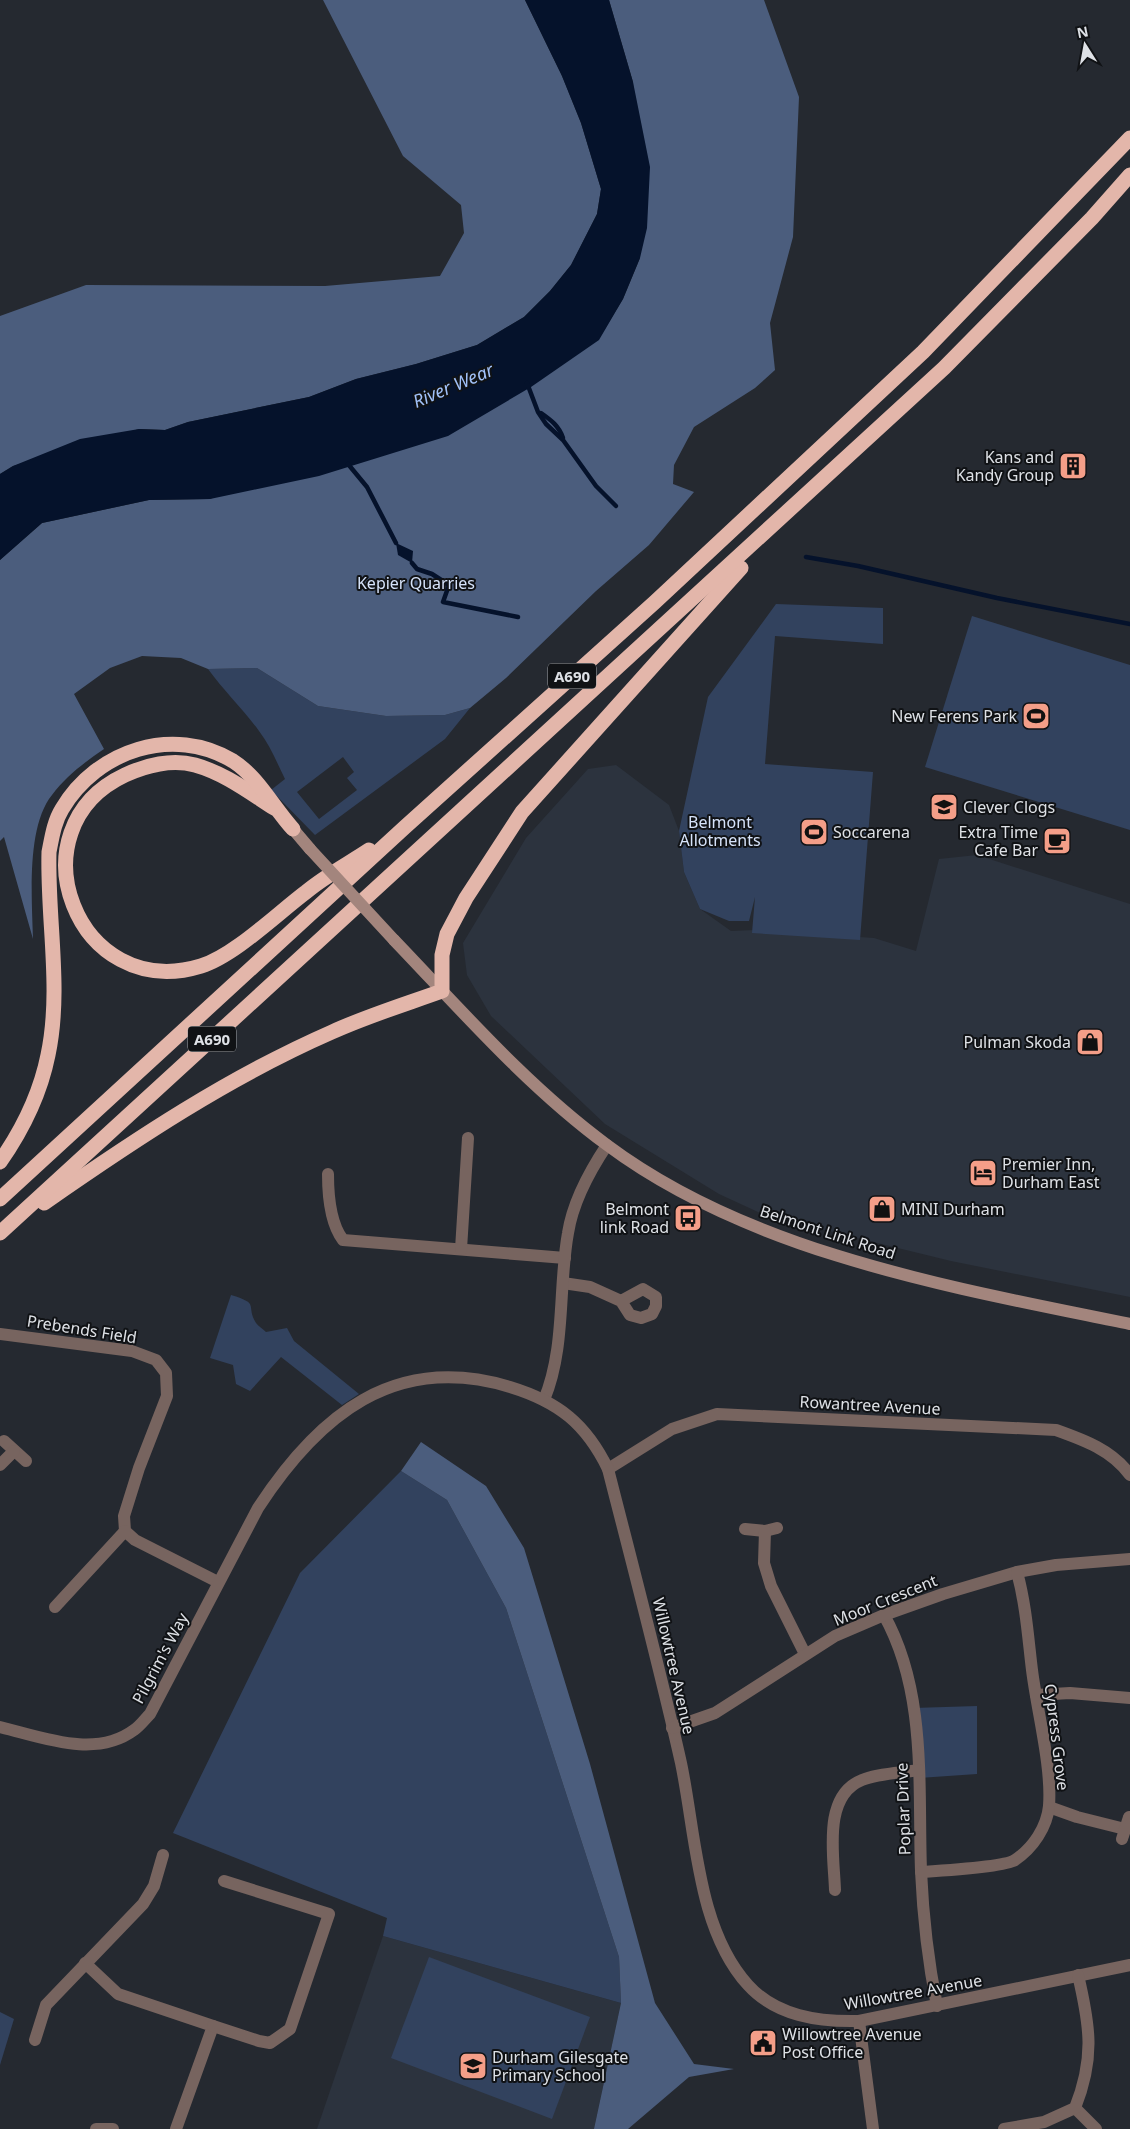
<svg xmlns="http://www.w3.org/2000/svg" width="1130" height="2129" font-family="'Noto Sans',sans-serif">
<style>
.built{fill:#2c333e}
.green{fill:#32425e;fill-rule:evenodd}
.forest{fill:#4b5d7d}
.water{fill:#05122b}
.lines{fill:none;stroke-linecap:round;stroke-linejoin:round}
.stream{stroke:#05122b;stroke-width:4.5}
.street{stroke:#77645f;stroke-width:12}
.secondary{stroke:#a3857d;stroke-width:12}
.highway{stroke:#e3b6aa;stroke-width:15}
.secondary-bridge{stroke:#a3857d;stroke-width:12}
.labels{text-anchor:middle;dominant-baseline:central;stroke-width:4;stroke-linejoin:round;paint-order:stroke}
.shield{fill:#101215;stroke:#a0a3a7;stroke-width:1}
.shield-label{font-size:15px;font-weight:bold;fill:#dee1e6}
.poi-label{font-size:16px;fill:#dee1e6;stroke:#101215;text-anchor:start}
.park-label{font-size:16px;fill:#d6e3fa;stroke:#101215}
.street-label{font-size:16px;fill:#dee1e6;stroke:#101215}
.water-label{font-size:18px;font-style:italic;fill:#a1c1f8;stroke:#101215}
</style>
<rect width="100%" height="100%" fill="#252930"/>
<!-- built -->
<g class="built">
<path d="M 616,765 L 669,805 L 679,831 L 684,872 L 700,909 L 731,931 L 755,930 L 874,938 L 916,951 L 939,859 L 977,855 L 1130,904 L 1130,1297 L 951,1261 L 767,1216 L 719,1194 L 605,1124 L 491,1016 L 467,975 L 463,943 L 526,838 L 588,769 Z"/>
<path d="M 383,1936 L 621,2003 L 594,2129 L 317,2129 Z"/>
</g>
<!-- green -->
<g class="green">
<path d="M 776,604 L 883,608 L 883,644 L 775,636 L 765,764 L 873,772 L 860,940 L 752,933 L 755,897 L 749,921 L 729,921 L 700,909 L 684,872 L 679,831 L 708,697 Z"/>
<path d="M 972,616 L 1130,665 L 1130,830 L 925,767 Z"/>
<path d="M 257,668 L 318,706 L 386,716 L 445,715 L 470,708 L 445,739 L 315,835 L 271,790 L 285,779 C 277,763 270,745 259,731 C 243,709 224,691 208,669 ZM 343,757 L 354,772 L 347,778 L 357,790 L 319,819 L 297,792 Z"/>
<path d="M 231,1295 C 261,1304 245,1305 256,1323 C 258,1326 263,1329 266,1332 L 287,1328 L 294,1341 L 359,1394 L 342,1405 L 281,1357 L 250,1391 L 236,1384 L 233,1365 L 210,1358 Z"/>
<path d="M 401,1471 L 447,1500 L 506,1608 L 619,1957 L 621,2003 L 383,1936 L 387,1918 L 173,1833 L 300,1573 Z"/>
<path d="M 977,1706 L 977,1774 L 919,1778 L 913,1708 Z"/>
<path d="M 429,1957 L 590,2017 L 552,2119 L 391,2058 Z"/>
<path d="M 0,2012 L 14,2019 L 0,2065 Z"/>
</g>
<!-- forest -->
<g class="forest">
<path d="M 323,0 L 525,0 L 562,76 L 581,123 L 601,189 L 597,214 L 571,265 L 550,291 L 524,317 L 477,345 L 416,364 L 356,379 L 309,397 L 188,422 L 165,430 L 139,429 L 13,466 L 0,474 L 0,316 L 86,285 L 325,286 L 440,276 L 464,233 L 461,205 L 403,156 Z"/>
<path d="M 609,0 L 764,0 L 799,97 L 793,237 L 770,323 L 775,370 L 755,388 L 694,427 L 674,465 L 673,484 L 694,492 L 649,545 L 596,591 L 506,678 L 470,708 L 445,715 L 386,716 L 318,706 L 257,668 L 208,669 L 181,658 L 142,656 L 110,668 L 74,694 L 104,749 C 85,762 66,776 52,795 C 26,827 32,899 33,939 L 4,837 L 0,841 L 0,560 L 42,523 L 149,500 L 210,499 L 598,340 L 623,299 L 640,258 L 633,82 Z"/>
<path d="M 421,1442 L 486,1486 L 524,1548 L 590,1764 L 655,2003 L 694,2064 L 734,2069 L 689,2077 L 628,2129 L 594,2129 L 621,2003 L 619,1957 L 506,1608 L 447,1500 L 401,1471 Z"/>
</g>
<!-- water -->
<g class="water">
<path d="M 525,0 L 609,0 L 633,82 L 650,167 L 647,228 L 640,258 L 623,299 L 599,340 L 531,387 L 448,436 L 319,476 L 210,499 L 149,500 L 42,523 L 0,560 L 0,474 L 13,466 L 80,439 L 139,429 L 165,430 L 188,422 L 309,397 L 356,379 L 416,364 L 477,345 L 524,317 L 550,291 L 571,265 L 597,214 L 601,189 L 581,123 L 562,76 Z"/>
<path d="M 396,543 L 413,551 L 412,563 L 398,555 Z"/>
</g>
<g class="lines">
<!-- stream -->
<g class="stream">
<path d="M 527,383 L 538,412 L 546,424 L 563,440 L 596,486 L 616,506"/>
<path d="M 541,413 C 551,420 559,426 563,438"/>
<path d="M 348,464 L 367,487 L 396,543"/>
<path d="M 806,557 L 858,566 L 997,598 L 1130,624"/>
<path d="M 412,563 L 417,569 L 432,574 L 449,585 L 443,602 L 518,617"/>
</g>
<!-- street -->
<g class="street">
<path d="M 328,1174 C 328,1195 330,1223 343,1240 L 565,1258"/>
<path d="M 461,1249 L 468,1138"/>
<path d="M 563,1283 L 590,1287 L 621,1301 L 630,1315 L 641,1318 L 652,1314 L 656,1306 L 656,1297 L 643,1289 L 621,1301"/>
<path d="M 0,1334 L 132,1351 L 156,1360 L 166,1373 L 167,1396 L 139,1468 L 124,1516 L 125,1531 L 135,1540 L 218,1582"/>
<path d="M 544,1400 C 566,1347 558,1288 568,1233 C 573,1201 589,1172 607,1145"/>
<path d="M 4,1441 L 26,1461"/>
<path d="M 0,1465 L 14,1451"/>
<path d="M 608,1469 L 672,1429 L 717,1414 L 1056,1430 C 1084,1440 1112,1450 1130,1475"/>
<path d="M 745,1529 L 765,1531 L 777,1528"/>
<path d="M 765,1531 L 764,1563 L 771,1586 L 805,1654"/>
<path d="M 55,1607 L 125,1531"/>
<path d="M 884,1615 C 927,1692 918,1786 921,1871 C 923,1916 928,1961 937,2006"/>
<path d="M 1036,1695 L 1070,1693 L 1130,1698"/>
<path d="M 0,1727 C 42,1737 95,1759 134,1730 C 140,1726 145,1719 150,1714 L 258,1508 C 318,1416 394,1352 510,1387 C 559,1402 586,1424 608,1469 C 633,1567 659,1665 681,1763 C 696,1834 697,1929 748,1985 C 776,2016 818,2022 859,2021 L 1130,1965"/>
<path d="M 672,1728 L 715,1713 L 835,1636 L 884,1615 L 943,1594 L 1017,1572 L 1056,1565 L 1130,1559"/>
<path d="M 1049,1807 L 1077,1817 L 1125,1829"/>
<path d="M 1122,1839 L 1129,1817"/>
<path d="M 921,1872 C 937,1871 1005,1867 1015,1860 C 1033,1848 1047,1827 1049,1806 C 1052,1766 1037,1711 1032,1670 C 1028,1637 1026,1605 1017,1572"/>
<path d="M 835,1890 C 834,1856 822,1796 862,1780 C 879,1773 901,1773 919,1770"/>
<path d="M 85,1963 L 118,1994 L 213,2026 L 176,2129"/>
<path d="M 859,2021 L 873,2129"/>
<path d="M 213,2026 L 259,2041 L 270,2043 L 290,2029 L 329,1914 L 224,1881"/>
<path d="M 35,2040 L 46,2005 L 143,1904 L 154,1886 L 163,1855"/>
<path d="M 1075,2108 L 1096,2129"/>
<path d="M 96,2129 L 113,2129"/>
<path d="M 1004,2129 L 1044,2122 L 1075,2108 C 1095,2058 1090,2026 1078,1975"/>
</g>
<!-- secondary -->
<g class="secondary">
<path d="M 293,829 L 310,849"/>
<path d="M 394,940 C 462,1011 527,1086 607,1145 C 753,1254 955,1288 1130,1324"/>
</g>
<!-- highway -->
<g class="highway">
<path d="M 274,808 C 249,792 224,773 195,765 C 172,759 146,765 125,775 C 10,829 77,1004 201,966 C 234,956 278,913 306,892 C 325,876 348,864 369,850"/>
<path d="M 0,1162 C 23,1129 40,1095 48,1055 C 62,989 47,919 49,852 C 52,837 54,822 62,809 C 97,750 173,725 233,761 C 258,777 273,807 293,829"/>
<path d="M 0,1199 L 405,827 L 655,602 L 923,352 L 1130,138"/>
<path d="M 44,1203 C 136,1139 229,1077 332,1032 C 367,1016 406,1004 442,991 L 442,955 L 447,934 L 466,898 L 522,812 L 741,568"/>
<path d="M 0,1233 L 944,368 L 1092,218 L 1130,175"/>
</g>
<!-- secondary-bridge -->
<path class="secondary-bridge" d="M 310,849 L 394,940"/>
</g>
<!-- icons -->
<defs>
<symbol id="building-square" viewBox="-11 -11 22 22"><rect x="-9" y="-9" width="18" height="18" rx="4" fill="#f49e88" stroke="#101215"/><path d="M-4-6H4V6H1V3H-1V6H-4ZM-2.5-4.3h1.7v1.8h-1.7ZM.8-4.3h1.7v1.8H.8ZM-2.5-1h1.7V.8h-1.7ZM.8-1h1.7V.8H.8Z" fill="#111"/></symbol>
<symbol id="stadium-square" viewBox="-11 -11 22 22"><rect x="-9" y="-9" width="18" height="18" rx="4" fill="#f49e88" stroke="#101215"/><path d="M0-5a6.5 5 0 1 0 0 10a6.5 5 0 1 0 0-10ZM-3.5-1.8h7v3.6h-7Z" fill="#111"/></symbol>
<symbol id="school-square" viewBox="-11 -11 22 22"><rect x="-9" y="-9" width="18" height="18" rx="4" fill="#f49e88" stroke="#101215"/><path d="M0-5L7-2L0 1L-7-2ZM-4 1L0 2.5L4 1V4Q0 6-4 4Z" fill="#111"/></symbol>
<symbol id="cafe-square" viewBox="-11 -11 22 22"><rect x="-9" y="-9" width="18" height="18" rx="4" fill="#f49e88" stroke="#101215"/><path d="M-5.5-4.5H6V0H3Q3 3.5 0 3.5H-2.5Q-5.5 3.5-5.5 0ZM3-3.2v2h1.7v-2ZM-6 4.5H4V6H-6Z" fill="#111"/></symbol>
<symbol id="shop-square" viewBox="-11 -11 22 22"><rect x="-9" y="-9" width="18" height="18" rx="4" fill="#f49e88" stroke="#101215"/><path d="M-5-2.5h2.3a2.7 3.5 0 0 1 5.4 0H5L5.5 6h-11ZM-1.5-2.5h3a1.5 2.3 0 0 0-3 0Z" fill="#111"/></symbol>
<symbol id="hotel-square" viewBox="-11 -11 22 22"><rect x="-9" y="-9" width="18" height="18" rx="4" fill="#f49e88" stroke="#101215"/><path d="M-6-4.5h1.5V1H6V5H4.5V3h-9V5H-6ZM-4 0a1.8 1.8 0 1 1 3.6 0ZM.5 0V-2.5h3Q6-2.5 6 0Z" fill="#111"/></symbol>
<symbol id="bus-square" viewBox="-11 -11 22 22"><rect x="-9" y="-9" width="18" height="18" rx="4" fill="#f49e88" stroke="#101215"/><path d="M-5-6H5V4H4V6H2V4H-2V6H-4V4H-5ZM-3.5-4V0h7V-4ZM-3.5 1.2v1.5H-2V1.2ZM2 1.2v1.5H3.5V1.2Z" fill="#111"/></symbol>
<symbol id="civic-square" viewBox="-11 -11 22 22"><rect x="-9" y="-9" width="18" height="18" rx="4" fill="#f49e88" stroke="#101215"/><path d="M-.6-6.5H3V-4.5H.6V-3L4-1V1h2V6H-6V1h2V-1L-.6-3ZM-1.2 2.5V6h2.4V2.5Z" fill="#111"/></symbol>
</defs>
<g fill-rule="evenodd">
<use href="#building-square" x="1057" y="450" width="32" height="32"/>
<use href="#stadium-square" x="1020" y="700" width="32" height="32"/>
<use href="#school-square" x="928" y="791" width="32" height="32"/>
<use href="#stadium-square" x="798" y="816" width="32" height="32"/>
<use href="#cafe-square" x="1041" y="825" width="32" height="32"/>
<use href="#shop-square" x="1074" y="1026" width="32" height="32"/>
<use href="#hotel-square" x="967" y="1157" width="32" height="32"/>
<use href="#shop-square" x="866" y="1193" width="32" height="32"/>
<use href="#bus-square" x="672" y="1202" width="32" height="32"/>
<use href="#civic-square" x="747" y="2027" width="32" height="32"/>
<use href="#school-square" x="457" y="2050" width="32" height="32"/>
</g>
<g class="labels">
<!-- shield labels -->
<g class="shield">
<rect x="548" y="663.5" width="48" height="25" rx="4"/>
<rect x="188" y="1026.5" width="48" height="25" rx="4"/>
</g>
<g class="shield-label">
<text x="572" y="676">A690</text>
<text x="212" y="1039">A690</text>
</g>
<!-- poi labels -->
<g class="poi-label">
<text x="1054" y="457" text-anchor="end">Kans and<tspan x="1054" dy="18">Kandy Group</tspan></text>
<text x="1017" y="716" text-anchor="end">New Ferens Park</text>
<text x="963" y="807">Clever Clogs</text>
<text x="833" y="832">Soccarena</text>
<text x="1038" y="832" text-anchor="end">Extra Time<tspan x="1038" dy="18">Cafe Bar</tspan></text>
<text x="1071" y="1042" text-anchor="end">Pulman Skoda</text>
<text x="1002" y="1164">Premier Inn,<tspan x="1002" dy="18">Durham East</tspan></text>
<text x="669" y="1209" text-anchor="end">Belmont<tspan x="669" dy="18">link Road</tspan></text>
<text x="901" y="1209">MINI Durham</text>
<text x="782" y="2034">Willowtree Avenue<tspan x="782" dy="18">Post Office</tspan></text>
<text x="492" y="2057">Durham Gilesgate<tspan x="492" dy="18">Primary School</tspan></text>
</g>
<!-- park labels -->
<g class="park-label">
<text x="416" y="583">Kepier Quarries</text>
<text x="720" y="822">Belmont<tspan x="720" dy="18">Allotments</tspan></text>
</g>
<!-- street labels -->
<g class="street-label">
<text transform="translate(828 1232) rotate(18)">Belmont Link Road</text>
<text transform="translate(82 1329) rotate(9)">Prebends Field</text>
<text transform="translate(870 1405) rotate(3)">Rowantree Avenue</text>
<text transform="translate(885 1600) rotate(-22)">Moor Crescent</text>
<text transform="translate(160 1658) rotate(-62)">Pilgrim's Way</text>
<text transform="translate(674 1666) rotate(77)">Willowtree Avenue</text>
<text transform="translate(1057 1737) rotate(83)">Cypress Grove</text>
<text transform="translate(903 1809) rotate(-92)">Poplar Drive</text>
<text transform="translate(913 1992) rotate(-10)">Willowtree Avenue</text>
</g>
<!-- water labels -->
<g class="water-label">
<text transform="translate(453 385) rotate(-23)">River Wear</text>
</g>
</g>
<!-- north arrow -->
<g transform="translate(1085 45) rotate(349)" stroke="#101215" stroke-width="4" paint-order="stroke">
<path d="M0-4L9 19L0 12L-9 19Z" fill="#dee1e6"/>
<text y="-8" font-size="14" font-weight="bold" text-anchor="middle" fill="#dee1e6">N</text>
</g>
</svg>
